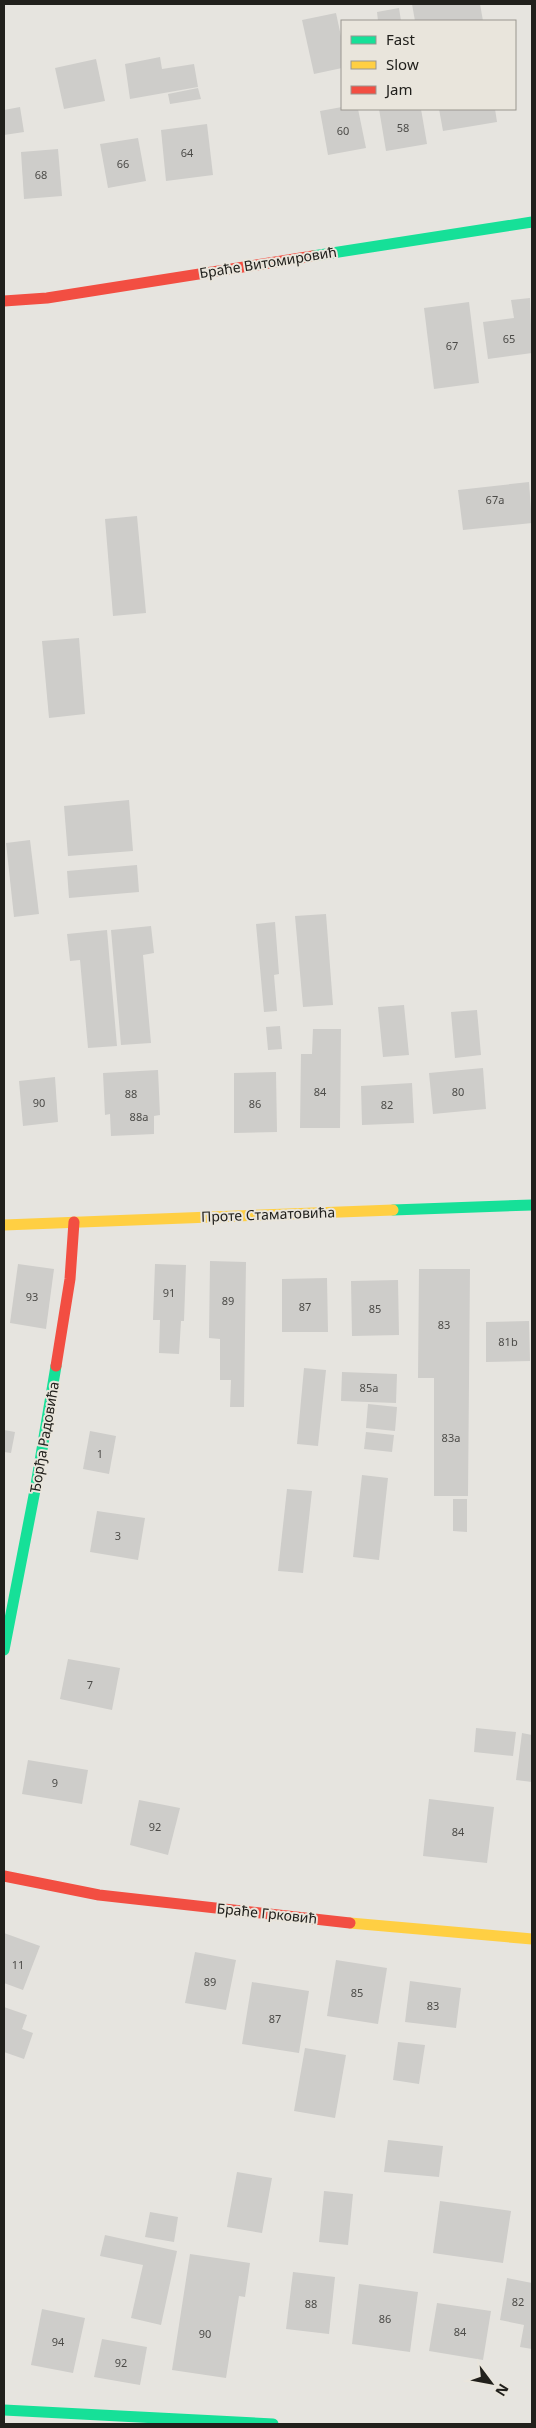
<svg xmlns="http://www.w3.org/2000/svg" width="536" height="2428" font-family="'Noto Sans',sans-serif">
<style>
.building{fill:#cecdca}
.lines{fill:none;stroke-linecap:round;stroke-linejoin:round}
.fast{stroke:#16e098;stroke-width:11}
.slow{stroke:#ffcf43;stroke-width:11}
.jam{stroke:#f24e42;stroke-width:11}
.labels{text-anchor:middle;dominant-baseline:central;stroke-width:4;stroke-linejoin:round;paint-order:stroke}
.number-label{font-size:11px;fill:#4c4b48}
.street-label{font-size:14px;fill:#21201c;stroke:#e9e5dc}
</style>
<rect width="100%" height="100%" fill="#e6e4df"/>
<!-- building -->
<g class="building">
<path d="M 412,4 L 480,4 L 483,21 L 415,21 Z"/>
<path d="M 399,8 L 401,21 L 378,21 L 377,12 Z"/>
<path d="M 336,13 L 342,41 L 342,68 L 314,74 L 302,20 Z"/>
<path d="M 160,57 L 162,69 L 194,64 L 198,87 L 130,99 L 125,64 Z"/>
<path d="M 96,59 L 105,101 L 64,109 L 55,68 Z"/>
<path d="M 198,88 L 201,99 L 170,104 L 168,94 Z"/>
<path d="M 20,107 L 24,132 L 4,135 L 4,110 Z"/>
<path d="M 342,107 L 358,109 L 366,148 L 328,155 L 320,111 Z"/>
<path d="M 379,109 L 421,109 L 427,144 L 386,151 Z"/>
<path d="M 439,109 L 495,109 L 497,122 L 443,131 Z"/>
<path d="M 207,124 L 213,175 L 166,181 L 161,130 Z"/>
<path d="M 138,138 L 146,181 L 108,188 L 100,144 Z"/>
<path d="M 58,149 L 62,196 L 24,199 L 21,152 Z"/>
<path d="M 530,298 L 532,353 L 488,359 L 483,322 L 514,318 L 511,300 Z"/>
<path d="M 469,302 L 479,383 L 434,389 L 424,308 Z"/>
<path d="M 529,482 L 532,523 L 463,530 L 458,490 Z"/>
<path d="M 137,516 L 146,613 L 113,616 L 105,519 Z"/>
<path d="M 79,638 L 85,714 L 49,718 L 42,641 Z"/>
<path d="M 129,800 L 133,851 L 68,856 L 64,806 Z"/>
<path d="M 30,840 L 39,914 L 14,917 L 6,843 Z"/>
<path d="M 137,865 L 139,892 L 69,898 L 67,871 Z"/>
<path d="M 326,914 L 333,1005 L 303,1007 L 295,916 Z"/>
<path d="M 275,922 L 279,974 L 274,975 L 277,1011 L 264,1012 L 256,924 Z"/>
<path d="M 151,926 L 154,953 L 143,955 L 151,1043 L 121,1045 L 111,930 Z"/>
<path d="M 107,930 L 117,1046 L 88,1048 L 80,960 L 70,961 L 67,934 Z"/>
<path d="M 404,1005 L 409,1055 L 383,1057 L 378,1007 Z"/>
<path d="M 477,1010 L 481,1055 L 455,1058 L 451,1012 Z"/>
<path d="M 280,1026 L 282,1049 L 268,1050 L 266,1027 Z"/>
<path d="M 313,1029 L 341,1029 L 340,1128 L 300,1128 L 301,1054 L 312,1054 Z"/>
<path d="M 483,1068 L 486,1109 L 433,1114 L 429,1073 Z"/>
<path d="M 158,1070 L 160,1115 L 154,1116 L 154,1134 L 111,1136 L 110,1114 L 105,1115 L 103,1073 Z"/>
<path d="M 276,1072 L 277,1132 L 234,1133 L 234,1073 Z"/>
<path d="M 55,1077 L 58,1122 L 23,1126 L 19,1081 Z"/>
<path d="M 412,1083 L 414,1123 L 362,1125 L 361,1086 Z"/>
<path d="M 210,1261 L 246,1262 L 244,1407 L 230,1407 L 231,1380 L 220,1380 L 220,1339 L 209,1338 Z"/>
<path d="M 18,1264 L 54,1269 L 46,1329 L 10,1323 Z"/>
<path d="M 155,1264 L 186,1265 L 184,1321 L 181,1321 L 179,1354 L 159,1353 L 160,1320 L 153,1320 Z"/>
<path d="M 419,1269 L 470,1269 L 468,1496 L 434,1496 L 434,1378 L 418,1378 Z"/>
<path d="M 327,1278 L 328,1332 L 282,1332 L 282,1279 Z"/>
<path d="M 398,1280 L 399,1335 L 352,1336 L 351,1281 Z"/>
<path d="M 529,1321 L 530,1361 L 486,1362 L 486,1322 Z"/>
<path d="M 304,1368 L 326,1370 L 318,1446 L 297,1444 Z"/>
<path d="M 342,1372 L 397,1374 L 396,1403 L 341,1401 Z"/>
<path d="M 368,1404 L 397,1407 L 395,1431 L 366,1428 Z"/>
<path d="M 4,1430 L 15,1432 L 11,1453 L 4,1452 Z"/>
<path d="M 90,1431 L 116,1436 L 109,1474 L 83,1469 Z"/>
<path d="M 366,1432 L 394,1435 L 392,1452 L 364,1449 Z"/>
<path d="M 362,1475 L 388,1478 L 379,1560 L 353,1557 Z"/>
<path d="M 287,1489 L 312,1491 L 303,1573 L 278,1571 Z"/>
<path d="M 453,1499 L 467,1499 L 467,1532 L 453,1531 Z"/>
<path d="M 97,1511 L 145,1518 L 138,1560 L 90,1552 Z"/>
<path d="M 68,1659 L 120,1668 L 112,1710 L 60,1699 Z"/>
<path d="M 476,1728 L 516,1732 L 513,1756 L 474,1752 Z"/>
<path d="M 522,1733 L 532,1735 L 532,1782 L 516,1780 Z"/>
<path d="M 28,1760 L 88,1770 L 82,1804 L 22,1794 Z"/>
<path d="M 429,1799 L 494,1807 L 487,1863 L 423,1856 Z"/>
<path d="M 139,1800 L 180,1808 L 168,1855 L 130,1845 Z"/>
<path d="M 4,1933 L 40,1946 L 23,1990 L 4,1983 Z"/>
<path d="M 195,1952 L 236,1960 L 226,2010 L 185,2003 Z"/>
<path d="M 336,1960 L 387,1968 L 378,2024 L 327,2016 Z"/>
<path d="M 410,1981 L 461,1988 L 456,2028 L 405,2022 Z"/>
<path d="M 252,1982 L 309,1991 L 299,2053 L 242,2044 Z"/>
<path d="M 4,2007 L 27,2015 L 22,2029 L 33,2033 L 24,2059 L 4,2052 Z"/>
<path d="M 398,2042 L 425,2045 L 419,2084 L 393,2080 Z"/>
<path d="M 305,2048 L 346,2055 L 335,2118 L 294,2111 Z"/>
<path d="M 388,2140 L 443,2146 L 439,2177 L 384,2172 Z"/>
<path d="M 237,2172 L 272,2178 L 262,2233 L 227,2227 Z"/>
<path d="M 324,2191 L 353,2194 L 348,2245 L 319,2242 Z"/>
<path d="M 440,2201 L 511,2211 L 503,2263 L 433,2253 Z"/>
<path d="M 150,2212 L 178,2217 L 174,2242 L 145,2237 Z"/>
<path d="M 105,2235 L 177,2251 L 161,2325 L 131,2318 L 143,2265 L 100,2256 Z"/>
<path d="M 190,2254 L 250,2263 L 245,2297 L 239,2296 L 226,2378 L 172,2370 Z"/>
<path d="M 293,2272 L 335,2277 L 329,2334 L 286,2329 Z"/>
<path d="M 507,2278 L 532,2283 L 532,2349 L 520,2347 L 524,2325 L 500,2320 Z"/>
<path d="M 359,2284 L 418,2292 L 410,2352 L 352,2344 Z"/>
<path d="M 437,2303 L 491,2311 L 483,2360 L 429,2351 Z"/>
<path d="M 42,2309 L 85,2318 L 73,2373 L 31,2365 Z"/>
<path d="M 102,2339 L 147,2347 L 140,2385 L 94,2377 Z"/>
</g>
<g class="lines">
<!-- fast -->
<g class="fast">
<path d="M 313,256 L 532,222"/>
<path d="M 393,1210 L 532,1205"/>
<path d="M 4,1650 L 36,1485 L 56,1366"/>
<path d="M 4,2410 L 273,2424"/>
</g>
<!-- slow -->
<g class="slow">
<path d="M 4,1225 L 393,1210"/>
<path d="M 350,1923 L 532,1939"/>
</g>
<!-- jam -->
<g class="jam">
<path d="M 4,301 L 47,298 L 313,256"/>
<path d="M 56,1366 L 70,1279 L 74,1222"/>
<path d="M 4,1876 L 99,1895 L 350,1923"/>
</g>
</g>
<g class="labels">
<!-- number labels -->
<g class="number-label">
<text x="403" y="127">58</text>
<text x="343" y="130">60</text>
<text x="187" y="152">64</text>
<text x="123" y="163">66</text>
<text x="41" y="174">68</text>
<text x="509" y="338">65</text>
<text x="452" y="345">67</text>
<text x="495" y="499">67a</text>
<text x="320" y="1091">84</text>
<text x="458" y="1091">80</text>
<text x="131" y="1093">88</text>
<text x="39" y="1102">90</text>
<text x="255" y="1103">86</text>
<text x="387" y="1104">82</text>
<text x="139" y="1116">88a</text>
<text x="169" y="1292">91</text>
<text x="32" y="1296">93</text>
<text x="228" y="1300">89</text>
<text x="305" y="1306">87</text>
<text x="375" y="1308">85</text>
<text x="444" y="1324">83</text>
<text x="508" y="1341">81b</text>
<text x="369" y="1387">85a</text>
<text x="451" y="1437">83a</text>
<text x="100" y="1453">1</text>
<text x="118" y="1535">3</text>
<text x="90" y="1684">7</text>
<text x="55" y="1782">9</text>
<text x="155" y="1826">92</text>
<text x="458" y="1831">84</text>
<text x="18" y="1964">11</text>
<text x="210" y="1981">89</text>
<text x="357" y="1992">85</text>
<text x="433" y="2005">83</text>
<text x="275" y="2018">87</text>
<text x="518" y="2301">82</text>
<text x="311" y="2303">88</text>
<text x="385" y="2318">86</text>
<text x="460" y="2331">84</text>
<text x="205" y="2333">90</text>
<text x="58" y="2341">94</text>
<text x="121" y="2362">92</text>
</g>
<!-- street labels -->
<g class="street-label">
<text transform="translate(268 262) rotate(-9)">Браће Витомировић</text>
<text transform="translate(268 1214) rotate(-2)">Проте Стаматовића</text>
<text transform="translate(44 1437) rotate(-80)">Ђорђа Радовића</text>
<text transform="translate(267 1913) rotate(6)">Браће Грковић</text>
</g>
</g>
<!-- border -->
<rect width="536" height="2428" fill="none" stroke="#21201c" stroke-width="10"/>
<!-- legend -->
<rect x="341" y="20" width="175" height="90" fill="#e9e5dc" stroke="#99968f"/>
<rect x="351" y="36" width="25" height="8" fill="#16e098" stroke="#99968f"/>
<text x="386" y="45" font-size="15" fill="#21201c">Fast</text>
<rect x="351" y="61" width="25" height="8" fill="#ffcf43" stroke="#99968f"/>
<text x="386" y="70" font-size="15" fill="#21201c">Slow</text>
<rect x="351" y="86" width="25" height="8" fill="#f24e42" stroke="#99968f"/>
<text x="386" y="95" font-size="15" fill="#21201c">Jam</text>
<!-- north arrow -->
<g transform="translate(491 2383) rotate(122)" stroke="#e9e5dc" stroke-width="4" paint-order="stroke">
<path d="M0-4L9 19L0 12L-9 19Z" fill="#21201c"/>
<text y="-8" font-size="14" font-weight="bold" text-anchor="middle" fill="#21201c">N</text>
</g>
</svg>
